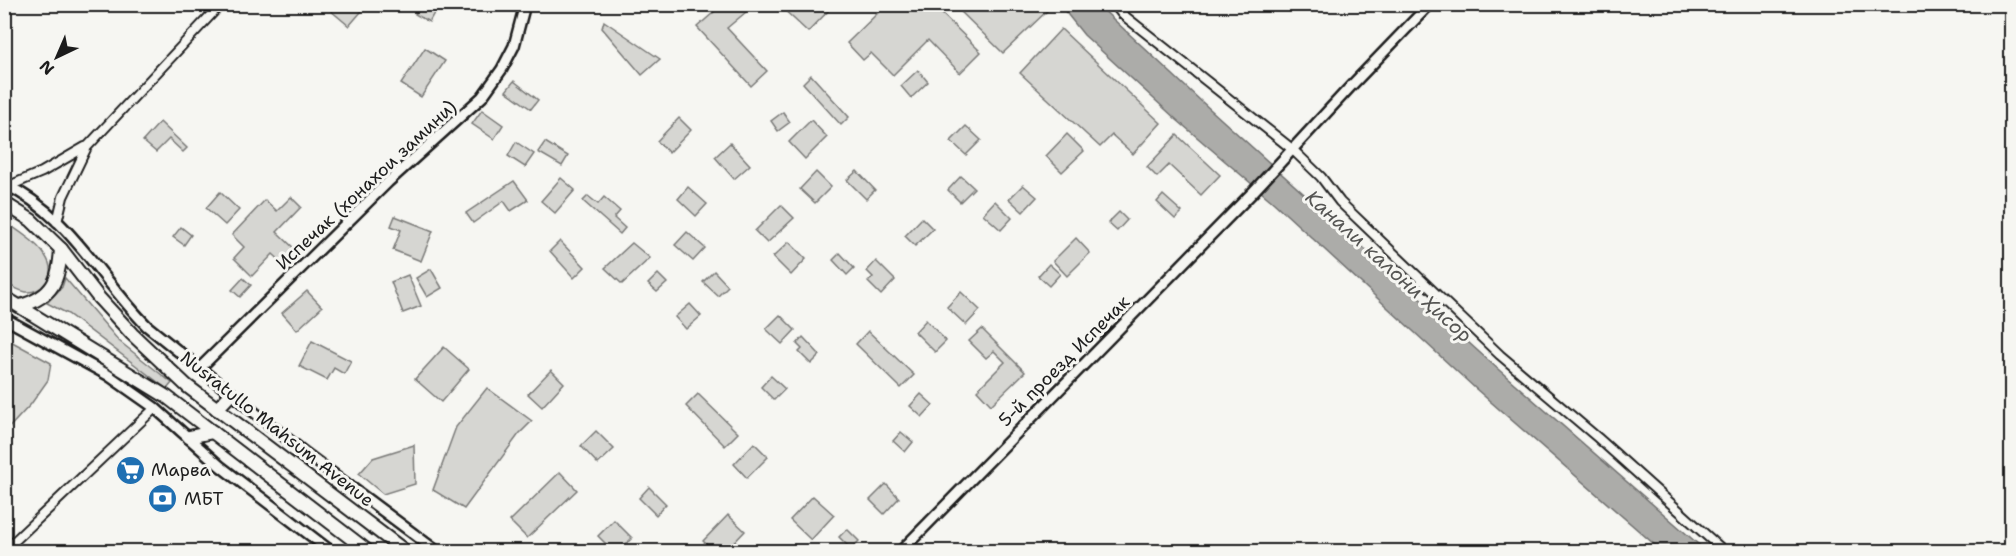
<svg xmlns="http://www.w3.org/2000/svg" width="2016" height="556" font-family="'Shantell Sans',sans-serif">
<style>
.green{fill:#d6d6d2;stroke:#797977;stroke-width:1.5}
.water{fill:#acaca9;stroke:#727271;stroke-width:1.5}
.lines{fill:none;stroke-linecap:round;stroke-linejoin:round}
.minor-casing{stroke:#1c1c1c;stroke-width:12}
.tertiary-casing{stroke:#1c1c1c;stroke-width:14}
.trunk-casing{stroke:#1c1c1c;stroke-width:16}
.minor{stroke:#f6f6f2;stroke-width:8}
.tertiary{stroke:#f6f6f2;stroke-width:9}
.trunk{stroke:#f6f6f2;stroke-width:12}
.labels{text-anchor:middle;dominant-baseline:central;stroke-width:6;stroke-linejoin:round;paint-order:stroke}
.street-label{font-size:18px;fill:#1c1c1c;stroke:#f6f6f2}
.poi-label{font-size:18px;fill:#1c1c1c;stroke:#f6f6f2;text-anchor:start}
.water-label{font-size:20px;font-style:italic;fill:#565654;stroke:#f6f6f2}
</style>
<rect width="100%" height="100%" fill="#f6f6f2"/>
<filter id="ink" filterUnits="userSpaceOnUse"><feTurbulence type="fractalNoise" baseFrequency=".0167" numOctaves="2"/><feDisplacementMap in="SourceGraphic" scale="12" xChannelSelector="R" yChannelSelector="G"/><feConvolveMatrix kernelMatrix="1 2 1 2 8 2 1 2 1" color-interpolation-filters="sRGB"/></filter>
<g filter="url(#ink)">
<!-- green -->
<g class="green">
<path d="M 320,5 L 367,5 L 349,26 L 324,5 L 322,7 Z"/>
<path d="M 421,5 L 434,13 L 429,22 L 415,14 Z"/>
<path d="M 722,5 L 739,5 L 746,12 L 727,28 L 767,71 L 751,86 L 697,27 Z"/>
<path d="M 779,5 L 834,5 L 808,32 Z"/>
<path d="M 886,5 L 933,5 L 981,52 L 960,73 L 928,40 L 893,75 L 871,53 L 863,60 L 847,43 Z"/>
<path d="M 954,5 L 1043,5 L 1048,10 L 1003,53 Z"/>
<path d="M 604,21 L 660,59 L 642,75 L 602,28 Z"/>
<path d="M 1061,29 L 1161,123 L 1133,154 L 1112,135 L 1100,147 L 1020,73 Z"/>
<path d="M 425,48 L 445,61 L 421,97 L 401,84 Z"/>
<path d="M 918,70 L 928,82 L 911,98 L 901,86 Z"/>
<path d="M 811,75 L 849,117 L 841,125 L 803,83 Z"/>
<path d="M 514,81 L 538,100 L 531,109 L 506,91 Z"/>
<path d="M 482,110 L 503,125 L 494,139 L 472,124 Z"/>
<path d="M 783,112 L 790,122 L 778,131 L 771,121 Z"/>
<path d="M 679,118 L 691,130 L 669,153 L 657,141 Z"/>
<path d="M 811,120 L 827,137 L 805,159 L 789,142 Z"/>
<path d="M 160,122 L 187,148 L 183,152 L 169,139 L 156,152 L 143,141 Z"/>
<path d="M 966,126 L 981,140 L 966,155 L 951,141 Z"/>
<path d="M 1067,134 L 1084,151 L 1062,172 L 1046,156 Z"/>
<path d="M 1177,135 L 1220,175 L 1201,195 L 1169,165 L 1157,177 L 1147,167 Z"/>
<path d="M 516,142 L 534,154 L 525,167 L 508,156 Z"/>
<path d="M 545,142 L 568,156 L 562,166 L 538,152 Z"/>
<path d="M 730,143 L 750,165 L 734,179 L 715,157 Z"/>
<path d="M 857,171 L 875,190 L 866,199 L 847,180 Z"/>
<path d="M 816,172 L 831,187 L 815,203 L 800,189 Z"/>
<path d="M 961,176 L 974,188 L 960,202 L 948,190 Z"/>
<path d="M 561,178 L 575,190 L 555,213 L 541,201 Z"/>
<path d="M 514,181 L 528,200 L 511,211 L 504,201 L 473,223 L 466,213 Z"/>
<path d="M 1023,185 L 1037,197 L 1023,212 L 1009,199 Z"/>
<path d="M 688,187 L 707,204 L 696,216 L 678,199 Z"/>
<path d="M 220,192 L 239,210 L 225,225 L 206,208 Z"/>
<path d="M 1163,195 L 1182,212 L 1175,219 L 1157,202 Z"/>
<path d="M 588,196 L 598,204 L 604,197 L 620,211 L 614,218 L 625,228 L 620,234 L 583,201 Z"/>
<path d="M 291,197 L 301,207 L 277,232 L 298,252 L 285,265 L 273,254 L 252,276 L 234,258 L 244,247 L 232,235 L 265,200 L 277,211 Z"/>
<path d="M 995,201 L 1012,218 L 1001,230 L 983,214 Z"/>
<path d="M 781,205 L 794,218 L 767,243 L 755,231 Z"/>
<path d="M 1119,212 L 1127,220 L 1117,231 L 1108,223 Z"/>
<path d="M 395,216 L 433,231 L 421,261 L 393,250 L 401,230 L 391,226 Z"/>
<path d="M 922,218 L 933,229 L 915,246 L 905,236 Z"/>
<path d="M 4,221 C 19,231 43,246 49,263 C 54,278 41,293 26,292 C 20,291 10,286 5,282 Z"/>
<path d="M 181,227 L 191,235 L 184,245 L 173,237 Z"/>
<path d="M 687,232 L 705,248 L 693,261 L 675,245 Z"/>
<path d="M 1076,238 L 1090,253 L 1067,276 L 1053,261 Z"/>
<path d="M 560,241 L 585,267 L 574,278 L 550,251 Z"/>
<path d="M 789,242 L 806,259 L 791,275 L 773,257 Z"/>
<path d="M 632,243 L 650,258 L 622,284 L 605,268 Z"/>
<path d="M 840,253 L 854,268 L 847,275 L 833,260 Z"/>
<path d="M 876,261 L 895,280 L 881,295 L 868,282 L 873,277 L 867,271 Z"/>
<path d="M 1049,264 L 1060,274 L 1049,286 L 1038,276 Z"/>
<path d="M 431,269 L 442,288 L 427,297 L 416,278 Z"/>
<path d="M 714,271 L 728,286 L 718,296 L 703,282 Z"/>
<path d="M 658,274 L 667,283 L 657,292 L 648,284 Z"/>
<path d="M 408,275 L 421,306 L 403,313 L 391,282 Z"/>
<path d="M 65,278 L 119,341 L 172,383 L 167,389 L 68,314 L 47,303 L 62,287 Z"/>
<path d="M 243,278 L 251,285 L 240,297 L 232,290 Z"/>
<path d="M 307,291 L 322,307 L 297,330 L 282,313 Z"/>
<path d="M 961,292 L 980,310 L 966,325 L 947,307 Z"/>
<path d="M 690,304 L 701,316 L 686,329 L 675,317 Z"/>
<path d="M 780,315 L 795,330 L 782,344 L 766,329 Z"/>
<path d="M 926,320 L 946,341 L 935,352 L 915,332 Z"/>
<path d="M 982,329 L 1025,372 L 991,405 L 977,390 L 1005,362 L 994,351 L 986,358 L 969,341 Z"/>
<path d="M 868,331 L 914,375 L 901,388 L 856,344 Z"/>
<path d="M 803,337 L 820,355 L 811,364 L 799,352 L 802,349 L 797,344 Z"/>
<path d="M 5,338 L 51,363 L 48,380 L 31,404 L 5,432 Z"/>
<path d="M 312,341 L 351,361 L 344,374 L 334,368 L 327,380 L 299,366 Z"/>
<path d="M 444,347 L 469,369 L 441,402 L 415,379 Z"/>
<path d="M 551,370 L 564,383 L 542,407 L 528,394 Z"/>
<path d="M 771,376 L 785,389 L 774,400 L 761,387 Z"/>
<path d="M 487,388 L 532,421 L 519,434 L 464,509 L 433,490 L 456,427 Z"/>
<path d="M 698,394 L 738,433 L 725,446 L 686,406 Z"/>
<path d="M 921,394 L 933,405 L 922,417 L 910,406 Z"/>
<path d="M 596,431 L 614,449 L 598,464 L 581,446 Z"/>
<path d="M 901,432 L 913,442 L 905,452 L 893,441 Z"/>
<path d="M 754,443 L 768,457 L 747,478 L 734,464 Z"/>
<path d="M 414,445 L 415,484 L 383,494 L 359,474 L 373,458 Z"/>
<path d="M 560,472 L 577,490 L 527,538 L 510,521 Z"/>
<path d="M 886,484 L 899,498 L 884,514 L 870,500 Z"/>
<path d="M 649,487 L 666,504 L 656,515 L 639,498 Z"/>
<path d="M 813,496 L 834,515 L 811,540 L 790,520 Z"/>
<path d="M 728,515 L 745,531 L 726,551 L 714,551 L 703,541 Z"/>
<path d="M 614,520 L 632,538 L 619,551 L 613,551 L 598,536 Z"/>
<path d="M 847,529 L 859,541 L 851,549 L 839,537 Z"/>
</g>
<!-- water -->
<path class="water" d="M 1060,5 L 1098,5 L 1201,101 L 1499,370 L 1706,551 L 1662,551 L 1476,389 L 1274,203 L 1177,120 L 1084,35 Z"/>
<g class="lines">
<defs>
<g id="minor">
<path d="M 1114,4 L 1122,14 L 1292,149 L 1321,177 L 1340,202 L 1500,355 L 1598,438 L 1725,552"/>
<path d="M 9,186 L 42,172 L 85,147"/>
<path d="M 57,222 L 63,197 L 87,147 L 221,4"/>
<path d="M 4,551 L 155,408"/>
</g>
<g id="tertiary">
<path d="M 4,184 C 68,213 100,279 147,326 L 300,449 L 438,552"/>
<path d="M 4,318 L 108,375 L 155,408 L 220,466 L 332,552"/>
<path d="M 199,369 L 388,182 L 482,97 L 502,69 L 514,46 L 523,12 L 523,4"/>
<path d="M 900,552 L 1252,193 L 1351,86 L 1430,4"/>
</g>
<g id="trunk">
<path d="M 4,203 L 31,220 L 61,249 L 99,298 L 132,334 L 187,386 L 406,552"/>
<path d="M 4,297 L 167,397 L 369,552"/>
<path d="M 21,306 C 53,296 59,281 61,249"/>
<path d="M 217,409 L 231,394"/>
<path d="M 189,437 L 213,432"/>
</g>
</defs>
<!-- minor casing -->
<use href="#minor" class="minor-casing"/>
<!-- tertiary casing -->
<use href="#tertiary" class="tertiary-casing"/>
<!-- trunk casing -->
<use href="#trunk" class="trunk-casing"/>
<!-- minor -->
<use href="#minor" class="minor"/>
<!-- tertiary -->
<use href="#tertiary" class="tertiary"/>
<!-- trunk -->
<use href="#trunk" class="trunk"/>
</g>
</g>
<!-- icons -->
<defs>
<symbol id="supermarket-disc" viewBox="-11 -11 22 22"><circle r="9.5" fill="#1f6fb2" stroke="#f6f6f2"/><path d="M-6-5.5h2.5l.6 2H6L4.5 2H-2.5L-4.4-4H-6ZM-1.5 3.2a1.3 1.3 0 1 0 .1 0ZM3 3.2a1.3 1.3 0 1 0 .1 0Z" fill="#fff"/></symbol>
<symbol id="bank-disc" viewBox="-11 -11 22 22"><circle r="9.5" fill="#1f6fb2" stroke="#f6f6f2"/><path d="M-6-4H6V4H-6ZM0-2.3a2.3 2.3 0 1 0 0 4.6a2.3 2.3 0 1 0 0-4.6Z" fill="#fff"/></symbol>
</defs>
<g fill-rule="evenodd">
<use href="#supermarket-disc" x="114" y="454" width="33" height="33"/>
<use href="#bank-disc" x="146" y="482" width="33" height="33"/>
</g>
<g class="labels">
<!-- street labels -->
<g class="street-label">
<text transform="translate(366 185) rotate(-43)">Испечак (хонахои замини)</text>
<text transform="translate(1064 361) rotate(-45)">5-й проезд Испечак</text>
<text transform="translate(277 429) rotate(38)">Nusratullo Mahsum Avenue</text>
</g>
<!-- poi labels -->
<g class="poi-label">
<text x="151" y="470">Марва</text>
<text x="184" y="499">МБТ</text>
</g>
<!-- water labels -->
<g class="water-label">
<text transform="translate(1389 266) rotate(42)">Канали калони Ҳисор</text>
</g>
</g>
<!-- margin -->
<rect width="2016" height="556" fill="none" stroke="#f6f6f2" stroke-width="24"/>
<rect x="12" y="12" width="1992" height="532" fill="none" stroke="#1c1c1c" stroke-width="2" filter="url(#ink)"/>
<!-- north arrow -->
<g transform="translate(57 57) rotate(224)" stroke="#f6f6f2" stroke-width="4.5" paint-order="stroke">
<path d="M0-4.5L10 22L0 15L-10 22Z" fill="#1c1c1c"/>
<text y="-9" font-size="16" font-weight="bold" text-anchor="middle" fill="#1c1c1c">N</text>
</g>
</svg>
